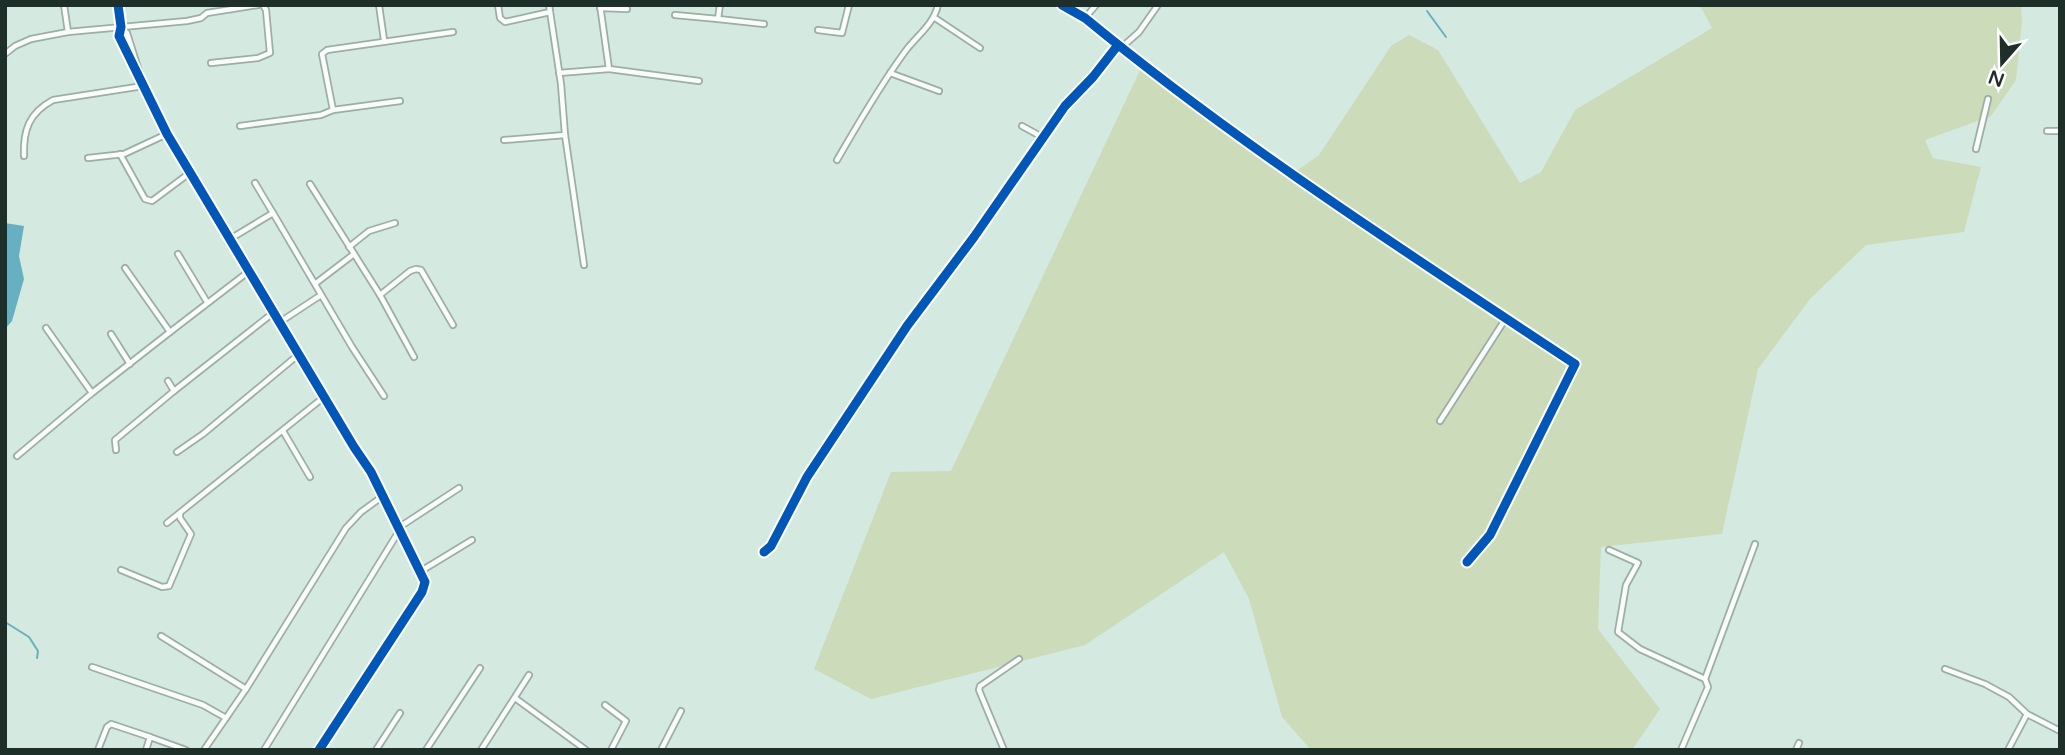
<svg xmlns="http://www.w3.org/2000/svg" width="2065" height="755" font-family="'Varela Round',sans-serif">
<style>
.green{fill:#ccdbba}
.water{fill:#67b0c1}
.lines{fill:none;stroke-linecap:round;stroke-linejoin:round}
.stream{stroke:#67b0c1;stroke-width:2}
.street-casing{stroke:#9caea6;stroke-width:8}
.street{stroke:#f9fcfa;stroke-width:4.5}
.cycleway-casing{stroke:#fff;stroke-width:13}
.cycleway{stroke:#0057b8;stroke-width:9}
</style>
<rect width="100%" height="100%" fill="#d4eae1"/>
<!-- green -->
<path class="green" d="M 1696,5 L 2021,5 L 2022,22 L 2016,80 L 1991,116 L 1925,140 L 1933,158 L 1981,167 L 1964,232 L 1866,245 L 1810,299 L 1758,369 L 1722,534 L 1601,547 L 1598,629 L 1660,709 L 1632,750 L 1311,750 L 1282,717 L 1249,599 L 1224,552 L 1085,645 L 871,699 L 814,669 L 891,472 L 951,471 L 1142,66 L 1295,172 L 1319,155 L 1391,46 L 1409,35 L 1438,50 L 1520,183 L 1541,172 L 1575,110 L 1712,28 L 1702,9 Z"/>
<!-- water -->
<path class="water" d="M 5,223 L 24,226 L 19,256 L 24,279 L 12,321 L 5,329 Z"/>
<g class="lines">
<!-- stream -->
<g class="stream">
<path d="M 1427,11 L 1446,37"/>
<path d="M 5,622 L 29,637 L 38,651 L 37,658"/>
</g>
<defs>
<g id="street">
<path d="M 64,5 L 68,32"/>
<path d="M 118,5 L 121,27 L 119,36 L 167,134 L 354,447 L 371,472 L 425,582 L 422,592 L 319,750"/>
<path d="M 379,5 L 384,40"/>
<path d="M 498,5 L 500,18 L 505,22 L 550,12"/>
<path d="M 600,5 L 609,69 L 699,81"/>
<path d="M 1062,5 L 1085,18 C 1239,145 1409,254 1575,364 L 1490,535 L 1467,562"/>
<path d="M 600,8 L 627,9"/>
<path d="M 675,15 L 718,19 L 720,5"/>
<path d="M 935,18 L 980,48"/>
<path d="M 1085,18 L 1096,5"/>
<path d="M 718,19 L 764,24"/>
<path d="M 121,28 L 127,33 L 143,84"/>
<path d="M 818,30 L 842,33 L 849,5"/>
<path d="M 1121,48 L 1139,32 L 1158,5"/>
<path d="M 5,54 L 15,46 L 31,39 L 68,32 L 187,21 L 201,18 L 207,13 L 258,5"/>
<path d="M 211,63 L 258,58 L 270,53 L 266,10 L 263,5"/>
<path d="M 559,73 L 609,69"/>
<path d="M 890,73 L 939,91"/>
<path d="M 333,110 L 400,101"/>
<path d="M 240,126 L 321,115 L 333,110 L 322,54 L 327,50 L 453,32"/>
<path d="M 1022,126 L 1044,138"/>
<path d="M 2047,131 L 2060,131"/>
<path d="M 565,135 L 584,265"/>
<path d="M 504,140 L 565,135 L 561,84 L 549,5"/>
<path d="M 1976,149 L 1988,99"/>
<path d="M 120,154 L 145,199 L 152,201 L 191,172"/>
<path d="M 24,156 C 23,130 29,113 53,100 L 143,86"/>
<path d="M 88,158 L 124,154 L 167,134"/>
<path d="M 837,160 C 858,124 879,87 904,53 C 916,36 933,26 938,5"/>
<path d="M 255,183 L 273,213"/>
<path d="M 310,184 L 380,295 L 414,357"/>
<path d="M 230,239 L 273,213 L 352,347 L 384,396"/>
<path d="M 349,247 L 369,231 L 395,223"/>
<path d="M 178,254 L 207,302"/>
<path d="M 125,268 L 170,332 L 248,272"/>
<path d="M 316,283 L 354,254"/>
<path d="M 380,295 L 410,271 L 416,269 L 421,270 L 453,325"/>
<path d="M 280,322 L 321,295"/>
<path d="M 46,328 L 92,393 L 170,332"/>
<path d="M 111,334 L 130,364"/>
<path d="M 168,381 L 174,391 L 273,313"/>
<path d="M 1440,421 L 1506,318"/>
<path d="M 283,431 L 310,477"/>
<path d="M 116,450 L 115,440 L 174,391"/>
<path d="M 177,452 L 203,434 L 298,355"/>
<path d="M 17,456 L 92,393"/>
<path d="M 167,523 L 324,397"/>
<path d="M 398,528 L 459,488"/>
<path d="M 1609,550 L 1638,563 L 1626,585 L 1618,632 L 1640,649 L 1705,679"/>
<path d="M 764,552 L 771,546 L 807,477 L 907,326 L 974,237 L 1065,106 L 1093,77 L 1118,45"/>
<path d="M 121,570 L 162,587 L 169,586 L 191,534 L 180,518 L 180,514"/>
<path d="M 421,571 L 472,540"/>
<path d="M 161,636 L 246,689"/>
<path d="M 92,667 L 203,705 L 226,718"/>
<path d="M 1945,669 L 1985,684 L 2009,697 L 2027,714 L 2060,731"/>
<path d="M 515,698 L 586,750"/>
<path d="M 605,705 L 626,721 L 611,750"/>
<path d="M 98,750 L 107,727 L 111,724 L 150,737"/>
<path d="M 146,750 L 150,737 L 186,750"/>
<path d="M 204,750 L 246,689 L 346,528 L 361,512 L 383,496"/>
<path d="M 264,750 L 399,531"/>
<path d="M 376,750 L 400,713"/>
<path d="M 426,750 L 480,668"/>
<path d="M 481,750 L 529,675"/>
<path d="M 661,750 L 681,711"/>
<path d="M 1004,750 L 979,690 L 980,686 L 1019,659"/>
<path d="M 1681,750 L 1708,687 L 1705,679 L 1755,544"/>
<path d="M 1796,750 L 1799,743"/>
<path d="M 2008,750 L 2027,714"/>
</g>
</defs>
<!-- street casing -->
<use href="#street" class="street-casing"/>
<!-- street -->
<use href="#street" class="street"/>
<defs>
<g id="cycleway">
<path d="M 118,5 L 121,27 L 119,36 L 167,134 L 354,447 L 371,472 L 425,582 L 422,592 L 319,750"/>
<path d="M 1062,5 L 1085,18 C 1239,145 1409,254 1575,364 L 1490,535 L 1467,562"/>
<path d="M 764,552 L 771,546 L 807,477 L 907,326 L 974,237 L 1065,106 L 1093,77 L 1118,45"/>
</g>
</defs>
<!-- cycleway casing -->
<use href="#cycleway" class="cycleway-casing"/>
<!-- cycleway -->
<use href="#cycleway" class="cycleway"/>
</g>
<!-- border -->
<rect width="2065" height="755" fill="none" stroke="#1e2e28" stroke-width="14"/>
<!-- north arrow -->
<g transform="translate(2002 63) rotate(200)" stroke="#ffffff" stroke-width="5" paint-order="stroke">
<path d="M0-5L12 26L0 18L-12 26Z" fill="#1e2e28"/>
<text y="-10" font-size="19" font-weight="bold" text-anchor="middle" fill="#1e2e28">N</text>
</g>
</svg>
